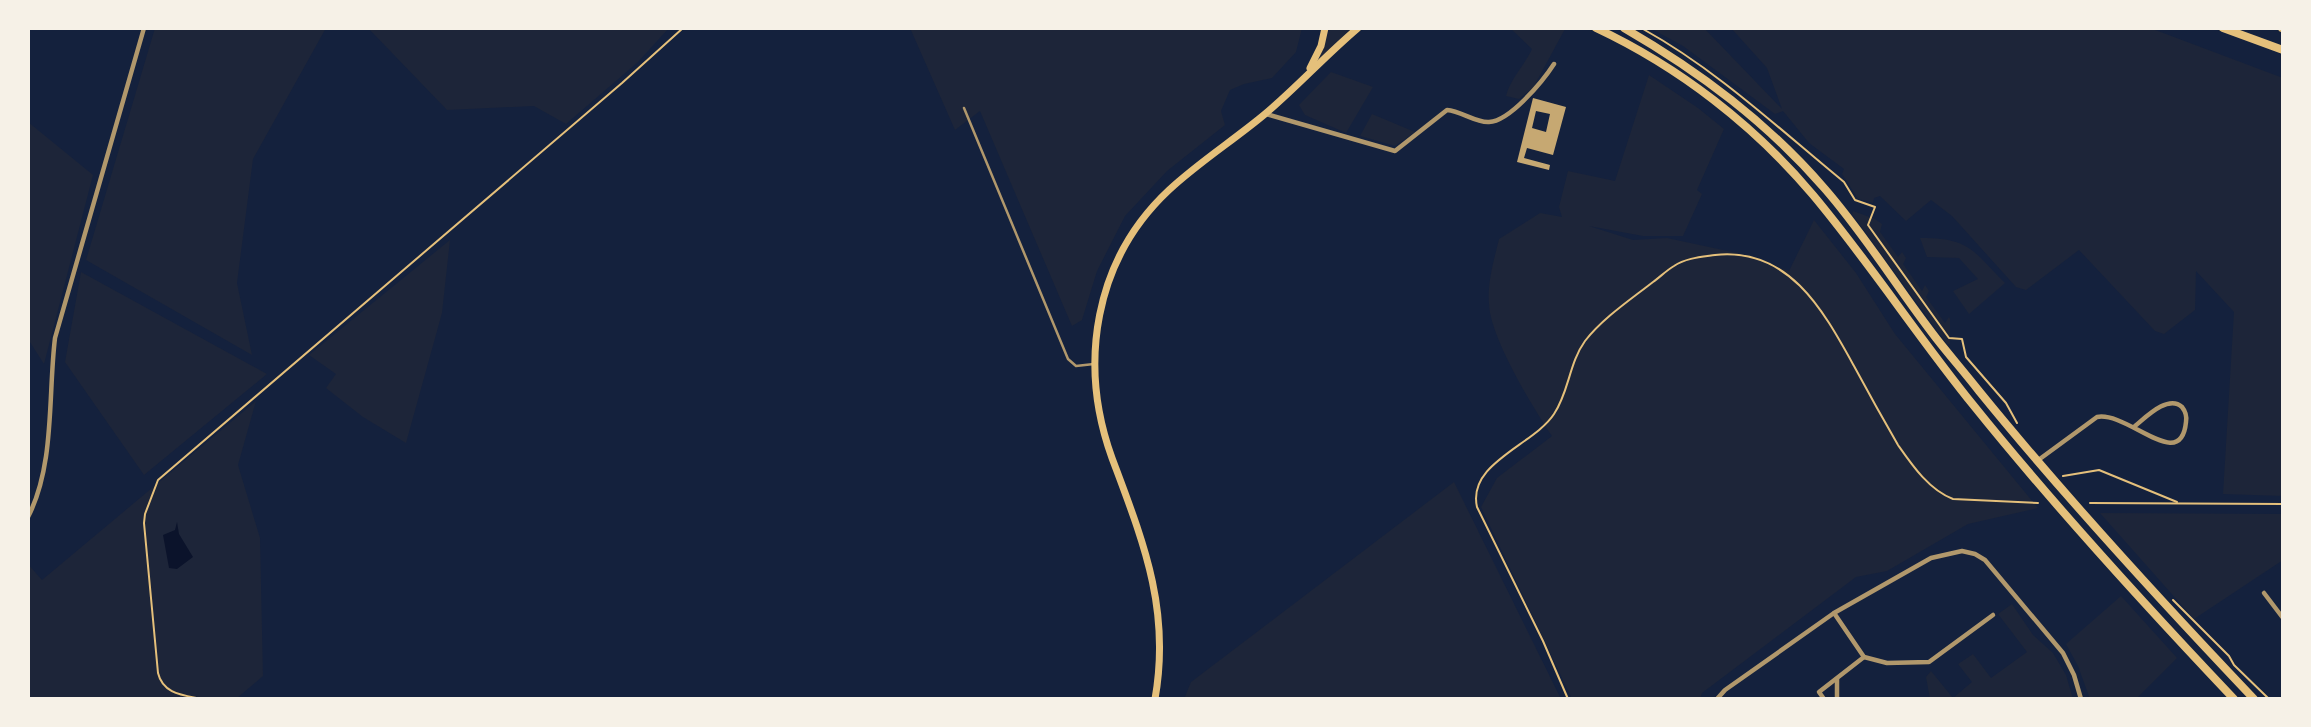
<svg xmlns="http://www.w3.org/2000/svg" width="2311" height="727" font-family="'Golos Text',sans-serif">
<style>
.green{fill:#1d2539}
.water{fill:#0b132b}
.building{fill:#c6a872;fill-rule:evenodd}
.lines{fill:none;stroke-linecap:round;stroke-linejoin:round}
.path{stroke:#e5c07b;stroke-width:2}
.service{stroke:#b1986c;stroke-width:2.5}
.minor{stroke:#b1986c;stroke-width:4.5}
.secondary{stroke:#e5c07b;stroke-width:7}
.primary{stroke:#e5c07b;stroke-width:8}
.trunk{stroke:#e5c07b;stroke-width:8}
</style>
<rect width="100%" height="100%" fill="#14213d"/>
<!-- green -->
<g class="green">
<path d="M 155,28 L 326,28 L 253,159 L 237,283 L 252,355 L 86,260 Z"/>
<path d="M 368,28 L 669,28 L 638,62 L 566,124 L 534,106 L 447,110 Z"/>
<path d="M 910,28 L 1302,28 L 1296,52 L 1272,78 L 1244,84 L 1230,90 L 1221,111 L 1225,125 L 1167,171 L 1125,216 L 1097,271 L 1082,320 L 1072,326 L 980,111 L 955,130 Z"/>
<path d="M 1330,28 L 1352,28 L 1319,59 Z"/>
<path d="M 1510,28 L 1565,29 L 1533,88 L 1519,99 L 1506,96 C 1511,78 1524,66 1532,49 Z"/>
<path d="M 1650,28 L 1704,28 L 1782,109 L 1767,68 L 1731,28 L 2150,28 L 2283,78 L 2283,496 L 2223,494 L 2234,312 L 2196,271 L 2195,310 L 2164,334 L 2155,331 L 2079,250 L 2026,290 L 2016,287 L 1952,216 L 1931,200 L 1906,221 L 1880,196 L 1874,198 L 1873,203 L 1858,199 L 1842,174 L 1844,169 L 1809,143 L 1783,111 L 1775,114 L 1683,46 Z"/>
<path d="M 1331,72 L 1373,87 L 1346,133 L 1305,115 L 1299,105 Z"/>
<path d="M 1649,75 L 1698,108 L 1724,129 L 1697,190 L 1702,194 L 1683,236 L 1643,236 L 1589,226 L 1633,240 L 1667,238 L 1737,253 L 1789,271 L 1814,220 L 1856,273 L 1895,334 L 2038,508 L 1968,524 L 1887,571 L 1856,577 L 1702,693 L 1700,699 L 1572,699 L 1481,507 L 1497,478 L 1552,436 C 1533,408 1490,337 1489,304 C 1487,283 1494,260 1499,239 L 1540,213 L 1562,217 L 1559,207 L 1568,171 L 1615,181 Z"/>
<path d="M 1372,114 L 1415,132 L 1395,146 L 1360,136 Z"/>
<path d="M 28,122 L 93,175 L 44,364 L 28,339 Z"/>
<path d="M 1853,211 L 1875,219 L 1882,224 L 1880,232 L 1898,257 L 1902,252 L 1906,258 L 1903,264 L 1922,291 L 1925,285 L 1929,291 L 1926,297 L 1945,323 L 1949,317 L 1950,319 L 1950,344 L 1947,344 L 1852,214 Z"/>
<path d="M 1920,238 C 1970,238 1972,250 2005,283 L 1969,314 L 1953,291 L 1978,279 L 1959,258 L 1927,257 Z"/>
<path d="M 450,240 L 442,313 L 406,443 L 363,417 L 326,388 L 336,374 L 309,355 Z"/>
<path d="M 81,272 L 267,374 L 144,475 L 65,362 Z"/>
<path d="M 256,401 L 238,465 L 260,538 L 263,676 L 236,699 L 28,699 L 28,564 L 42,580 Z"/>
<path d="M 1454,482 L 1561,699 L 1184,699 L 1191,682 Z"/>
<path d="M 2100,513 L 2283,514 L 2283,560 L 2194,619 Z"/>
<path d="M 2121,596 L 2177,658 L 2136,699 L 2090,699 L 2078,666 L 2066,644 Z"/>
<path d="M 2012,604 L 2033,635 L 2053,653 L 2066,675 L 2073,699 L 1930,699 L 1926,677 L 1931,671 L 1953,698 L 1972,682 L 1958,664 L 1973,654 L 1991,678 L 2027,652 L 1998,614 Z"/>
</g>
<!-- water -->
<path class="water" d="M 177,522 L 179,534 L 193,557 L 177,569 L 169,568 L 163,535 L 175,530 Z"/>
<!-- building -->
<path class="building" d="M 1533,98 L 1566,107 L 1553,155 L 1527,148 L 1524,158 L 1550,165 L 1549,170 L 1517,162 ZM 1536,111 L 1550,114 L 1546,132 L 1532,128 Z"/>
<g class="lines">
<!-- path -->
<g class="path">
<path d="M 1643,29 C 1717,70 1778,128 1844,182 L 1855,200 L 1875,207 L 1868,225 L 1949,338 L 1962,339 L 1966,357 L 2006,403 L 2017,423"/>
<path d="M 2063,476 L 2099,470 L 2177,502"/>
<path d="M 2090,503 L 2283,504"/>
<path d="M 2173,600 L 2229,656 L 2234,665 L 2269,699"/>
<path d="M 202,699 C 183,695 163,694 158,673 L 144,523 L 145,514 L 158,480 L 622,83 L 683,28"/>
<path d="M 1568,699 L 1543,641 L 1477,507 C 1467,463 1534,445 1554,414 C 1569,392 1569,363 1585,341 C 1603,318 1630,300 1653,282 C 1660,277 1667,270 1674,266 C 1686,258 1701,257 1715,255 C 1789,247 1823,310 1854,366 C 1868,392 1883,419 1898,445 C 1912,465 1929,490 1953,499 L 2038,503"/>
</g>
<!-- service -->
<path class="service" d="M 964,108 L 1068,359 L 1076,366 L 1094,364"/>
<!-- minor -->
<g class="minor">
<path d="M 1266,114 L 1395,151 L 1447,110 C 1461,111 1476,123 1489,122 C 1510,121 1543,81 1554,64"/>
<path d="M 2037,461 L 2097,417 C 2128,411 2181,474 2186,422 C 2187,416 2186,412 2182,407 C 2168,394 2145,418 2135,426"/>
<path d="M 28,517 C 55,465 48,395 55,338 L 144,28"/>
<path d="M 2264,593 L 2283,618"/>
<path d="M 1834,613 L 1864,657 L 1887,663 L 1929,662 L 1993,615"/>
<path d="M 1717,699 L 1725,690 L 1834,613 L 1931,558 L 1962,551 L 1975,554 L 1985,560 L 2063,653 L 2074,675 L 2081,699"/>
<path d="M 1824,699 L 1819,692 L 1864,657"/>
<path d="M 1837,699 L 1837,679"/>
</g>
<!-- secondary -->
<g class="secondary">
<path d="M 1310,68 L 1321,46 L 1325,28"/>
<path d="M 1155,699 C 1171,609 1143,541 1112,458 C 1078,364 1094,260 1169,190 C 1199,162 1234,140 1265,114 C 1297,87 1326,55 1358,28"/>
</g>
<!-- primary -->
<g class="primary">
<path d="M 1596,28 C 1679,67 1754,125 1813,195 C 1870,263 1918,337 1974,406 C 2056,508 2144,604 2234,699"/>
<path d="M 1624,28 C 1700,72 1767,122 1825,189 C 1866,236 1898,289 1936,338 C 1950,356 1965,373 1979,391 C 2066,498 2159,599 2254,699"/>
</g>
<!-- trunk -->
<g class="trunk">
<path d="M 2223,28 L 2283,50"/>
<path d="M 2282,28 L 2283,28"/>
</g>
</g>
<!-- border -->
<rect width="2311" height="727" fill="none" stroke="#f6f1e7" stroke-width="60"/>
</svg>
